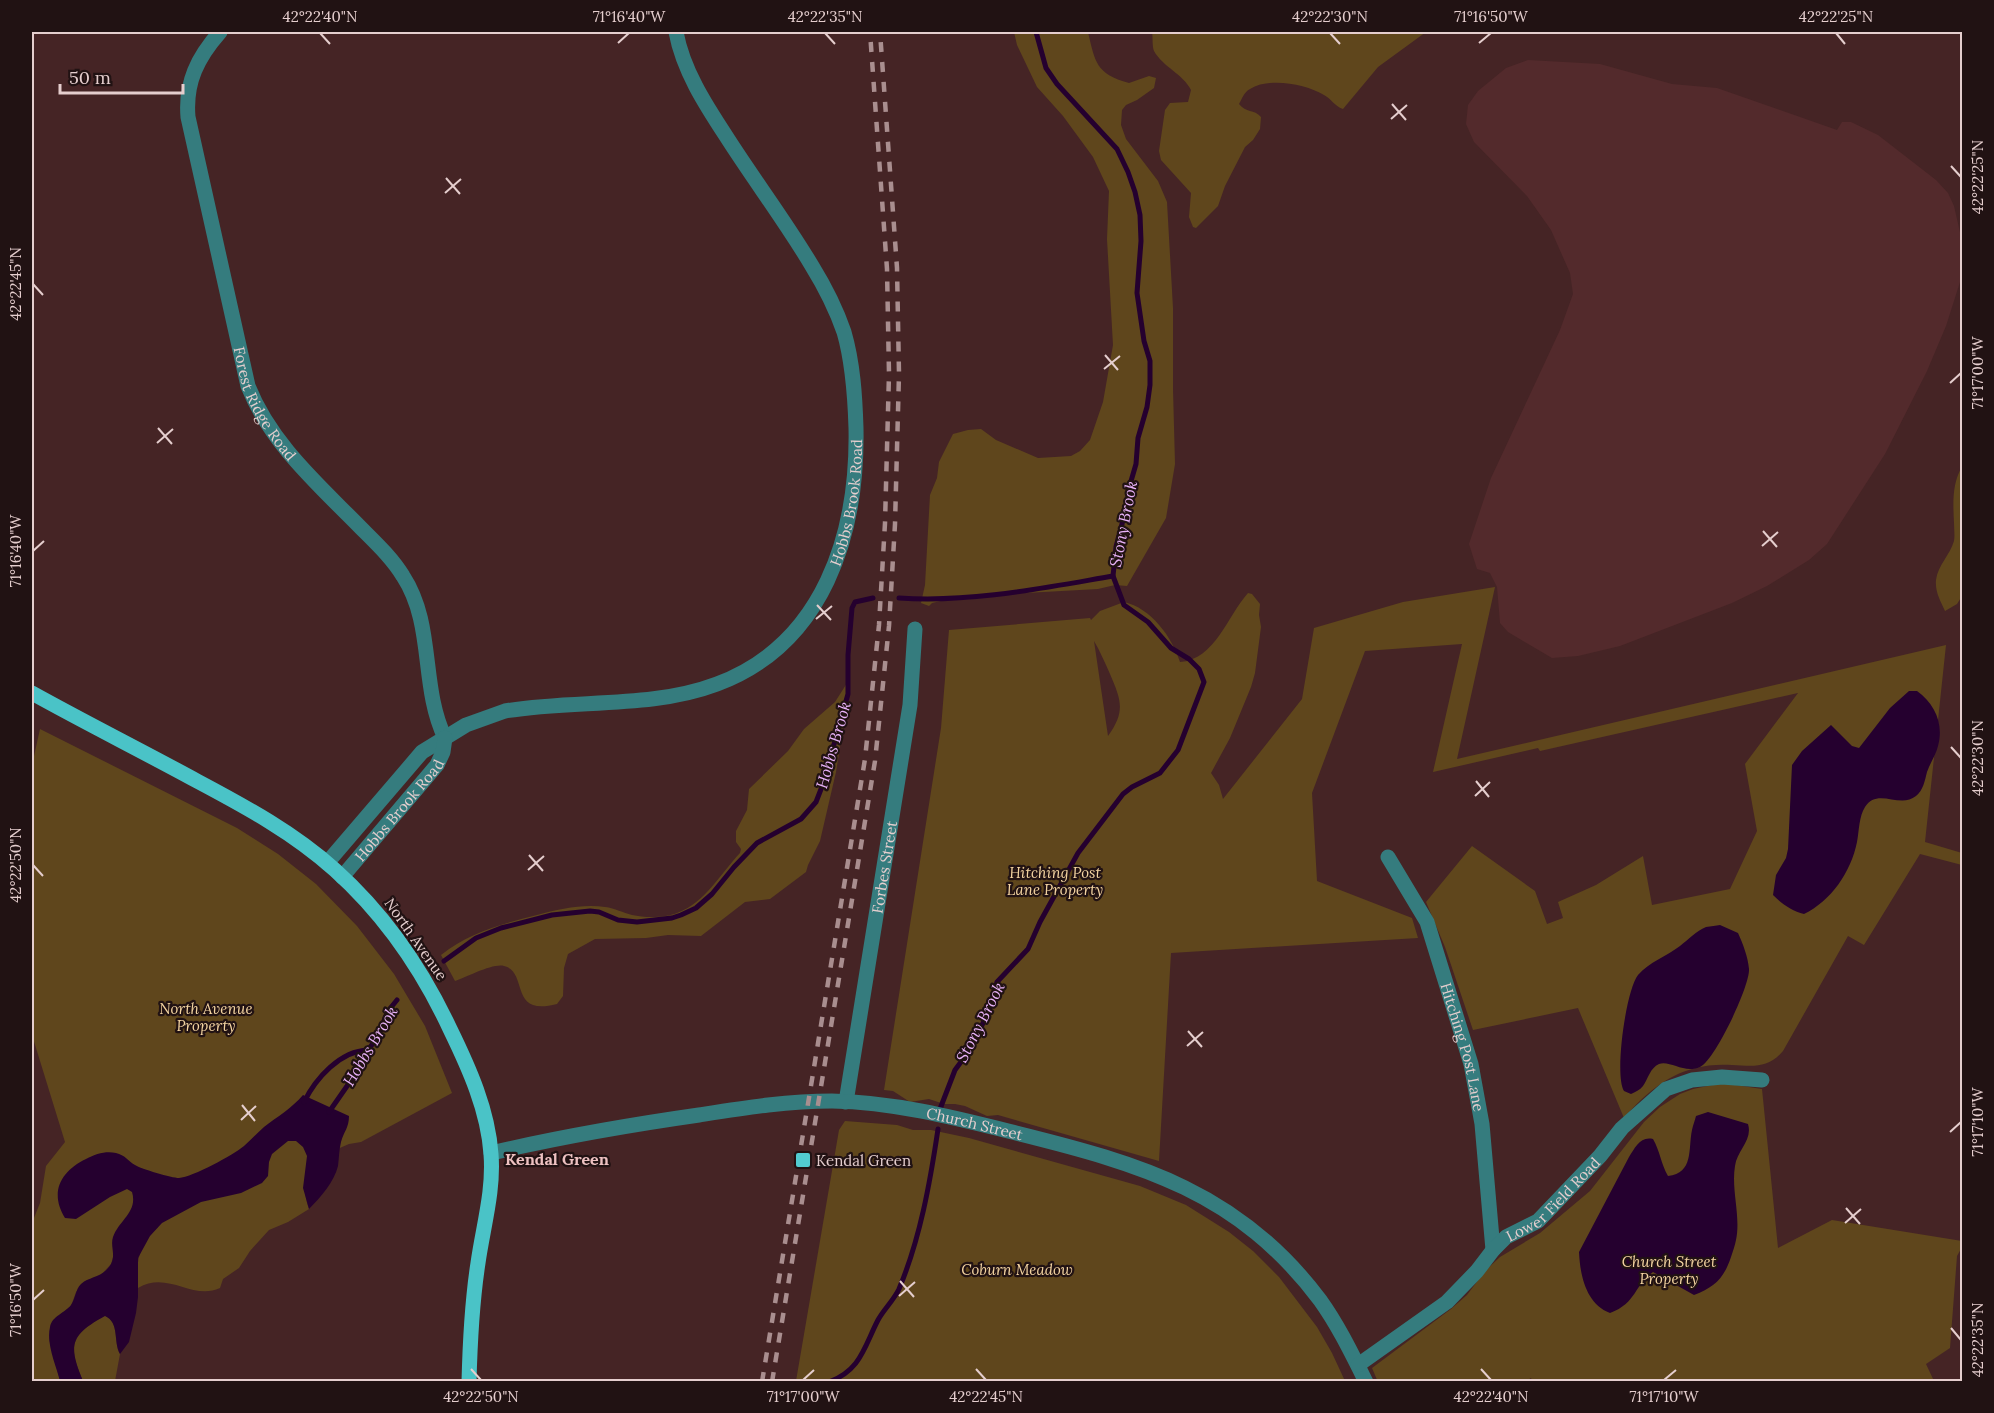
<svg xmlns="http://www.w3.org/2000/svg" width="1994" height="1413" font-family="Lora,serif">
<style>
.built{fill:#532a2c}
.green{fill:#5f461c;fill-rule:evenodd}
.water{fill:#25002f}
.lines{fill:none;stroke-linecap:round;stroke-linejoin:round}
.stream{stroke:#25002f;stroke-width:5}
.minor{stroke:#357c7e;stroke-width:15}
.major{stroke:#4ac3c7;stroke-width:15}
.rail{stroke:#a98e8f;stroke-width:4.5;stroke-dasharray:10 10;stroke-linecap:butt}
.ticks{fill:none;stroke:#e5cece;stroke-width:2}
.poi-dot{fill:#52ccd1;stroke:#211213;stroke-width:2}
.labels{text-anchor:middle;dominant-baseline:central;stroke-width:4.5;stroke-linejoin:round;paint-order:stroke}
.street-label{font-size:15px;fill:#e5cece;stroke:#211213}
.park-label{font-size:15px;font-style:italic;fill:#f4d4a1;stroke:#211213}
.poi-label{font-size:15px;fill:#e5cece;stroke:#211213;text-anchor:start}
.water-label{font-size:16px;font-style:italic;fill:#e8b2f8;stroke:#211213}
.neighbourhood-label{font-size:16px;font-weight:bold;fill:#edc1c1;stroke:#211213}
.neatline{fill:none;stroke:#e5cece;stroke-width:2}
.ticks-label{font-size:15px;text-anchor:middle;fill:#e5cece}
</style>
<rect width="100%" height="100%" fill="#452425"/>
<!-- built -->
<path class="built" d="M 1528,60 L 1600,64 L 1672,84 L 1717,88 L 1837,130 L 1842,122 L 1851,122 L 1878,135 L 1936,180 L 1948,193 L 1954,206 L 1962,241 L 1960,282 L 1946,326 L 1927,371 L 1885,454 L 1827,544 L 1809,560 L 1767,586 L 1732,603 L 1620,646 L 1578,656 L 1552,658 L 1508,632 L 1500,623 L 1497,587 L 1490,573 L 1477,569 L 1469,544 L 1491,478 L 1560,330 L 1573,294 L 1570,273 L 1551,230 L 1527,196 L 1474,142 L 1466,124 L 1468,105 L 1478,91 L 1506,68 Z"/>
<!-- green -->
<g class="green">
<path d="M 1014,32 L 1088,32 C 1095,62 1096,74 1129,83 L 1149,76 L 1156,78 L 1154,88 L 1137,100 L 1126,105 L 1122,110 L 1121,125 L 1126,139 L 1158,181 L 1167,202 L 1173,308 L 1173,389 L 1175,464 L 1166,518 L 1127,586 L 1115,585 L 1098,589 L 1005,594 L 974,599 L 945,600 L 932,603 L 929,606 L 921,603 L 925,585 L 930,495 L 937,478 L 939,462 L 953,434 L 968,430 L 981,429 L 996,440 L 1038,458 L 1071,456 L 1080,451 L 1090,440 L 1103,402 L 1113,345 L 1107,239 L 1109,191 L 1093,157 L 1063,116 L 1037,87 L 1017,45 Z"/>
<path d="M 1152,32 L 1426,32 L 1378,67 L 1343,109 C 1334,106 1332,99 1324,95 C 1306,84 1269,77 1250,89 C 1244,92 1242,99 1239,104 C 1246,113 1254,109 1261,117 L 1260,129 L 1253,140 L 1245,147 L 1225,186 L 1218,206 L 1196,228 L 1193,227 L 1189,217 L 1191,193 L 1161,160 L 1159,151 L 1165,110 L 1170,103 L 1188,102 L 1191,90 C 1183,74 1163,67 1154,51 C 1152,46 1153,37 1152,32 Z"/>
<path d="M 1962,467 L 1962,596 L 1957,604 L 1945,611 C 1940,600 1935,592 1936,580 C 1938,565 1950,555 1954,541 C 1955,535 1954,529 1954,523 C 1953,504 1952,483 1962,467 Z"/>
<path d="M 1495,587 L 1457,759 L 1946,645 L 1925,842 L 1962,853 L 1962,865 L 1920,854 L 1864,945 L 1848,936 L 1783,1051 C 1768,1069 1753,1066 1732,1065 C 1720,1064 1707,1065 1695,1068 C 1665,1076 1644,1095 1624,1118 L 1578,1008 L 1473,1030 L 1445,947 L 1426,902 L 1472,846 L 1535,891 L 1547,924 L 1563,918 L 1558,902 L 1596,885 L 1643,856 L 1652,905 L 1730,889 L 1757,831 L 1745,764 L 1798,693 L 1540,751 L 1538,748 L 1433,772 L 1462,644 L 1365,651 L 1312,793 L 1317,881 L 1412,918 L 1418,938 L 1171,953 L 1159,1161 L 998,1115 L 987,1116 L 965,1106 L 955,1104 L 944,1104 L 929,1099 L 910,1102 L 893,1091 L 884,1090 L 941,728 L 949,630 L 1090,618 L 1091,620 L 1100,611 L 1124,602 C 1151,608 1172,637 1180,662 C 1215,660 1228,615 1248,593 L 1252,594 L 1260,604 L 1259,615 L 1261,627 L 1255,673 L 1251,687 L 1230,738 L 1211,773 L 1219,785 L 1223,799 L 1302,699 L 1314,628 L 1403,602 ZM 1094,641 C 1100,651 1105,663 1110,674 C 1121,700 1126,711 1108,736 Z"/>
<path d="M 849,680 L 847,703 L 836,772 L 820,841 L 808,865 L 806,872 L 770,899 L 745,902 L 701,936 L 668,935 L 646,938 L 595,939 L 568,954 L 564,968 L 563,996 L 557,1004 C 508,1017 529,972 504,966 C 493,963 467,977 455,981 L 441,955 C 470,932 502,924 537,915 C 559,909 583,904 605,907 C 615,908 623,913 632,915 C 645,918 665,918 677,913 C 706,902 720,874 740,853 L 741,849 L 736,842 L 736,831 L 747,810 L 749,789 L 788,751 L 804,729 L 835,702 Z"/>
<path d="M 40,729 L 237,828 L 278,854 L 316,884 L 357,926 L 394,974 L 425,1026 L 452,1093 L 361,1142 L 349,1144 L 307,1162 C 305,1178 303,1194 309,1209 L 288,1222 L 269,1230 L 250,1251 L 239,1268 L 223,1279 L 220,1288 C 192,1301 168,1270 138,1288 C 136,1261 138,1246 158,1227 L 113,1246 L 113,1257 L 111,1264 L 100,1276 L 85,1281 L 76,1292 L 71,1306 L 53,1320 L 49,1338 L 60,1381 L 32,1382 L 32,1223 L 40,1203 L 46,1166 L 65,1142 L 32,1035 L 32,765 Z"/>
<path d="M 1722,1083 L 1762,1089 L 1778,1248 L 1832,1220 L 1962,1241 L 1962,1247 L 1957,1256 L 1950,1348 L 1926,1364 L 1934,1381 L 1533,1382 L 1531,1378 L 1524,1382 L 1378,1382 L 1372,1368 L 1451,1309 L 1467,1295 L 1485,1271 L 1500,1257 L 1540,1233 L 1590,1191 L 1644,1122 L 1660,1107 L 1680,1094 L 1693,1089 Z"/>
<path d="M 845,1121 L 897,1125 L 913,1130 L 931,1130 L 969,1138 L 1140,1186 L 1186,1205 L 1229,1232 L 1253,1251 L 1279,1277 L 1317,1327 L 1332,1353 L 1345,1381 L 796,1381 L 839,1130 Z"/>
<path d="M 105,1315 C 120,1324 113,1341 120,1354 L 115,1381 L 83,1381 C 67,1343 71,1336 105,1315 Z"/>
</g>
<!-- water -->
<g class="water">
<path d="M 1909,691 L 1917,691 C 1935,704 1944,724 1938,746 C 1936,755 1930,763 1927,772 C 1925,780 1923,791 1916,796 C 1900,809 1877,787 1865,807 C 1859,816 1859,831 1857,842 C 1851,872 1831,901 1804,914 C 1792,911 1782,904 1773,895 L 1776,875 L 1786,858 L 1788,849 L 1792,765 L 1802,751 L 1831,725 L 1852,746 L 1859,748 L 1890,708 Z"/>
<path d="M 1720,925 L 1738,933 C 1743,944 1748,957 1749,969 C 1750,986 1715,1060 1700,1067 C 1684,1074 1670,1060 1659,1064 C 1650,1068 1648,1079 1643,1086 C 1640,1090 1635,1092 1631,1094 L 1624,1091 C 1614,1075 1626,990 1638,975 C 1649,962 1667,956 1680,946 C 1689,939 1696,931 1706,927 C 1711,926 1716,926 1720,925 Z"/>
<path d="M 303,1095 L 349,1116 C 349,1128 344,1131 341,1142 C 339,1150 339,1158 338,1166 C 334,1182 321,1197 309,1209 L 303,1188 L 307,1156 L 303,1147 L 296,1141 L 288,1141 L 272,1154 L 269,1162 L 268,1176 L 262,1183 L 241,1193 L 201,1202 L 162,1223 L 150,1236 L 138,1258 L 138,1297 L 136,1313 L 129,1342 L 120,1354 C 113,1341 120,1323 105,1316 C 70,1335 68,1345 83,1381 L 60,1381 C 56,1365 46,1344 50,1327 C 52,1316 65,1313 71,1305 C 76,1298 75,1290 81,1284 C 90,1276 103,1278 111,1264 C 116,1255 110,1246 113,1237 C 119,1220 138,1212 132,1192 L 127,1189 L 110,1197 L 76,1219 L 65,1218 C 49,1192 61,1171 86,1159 C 96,1154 105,1151 116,1153 C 125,1155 128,1161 135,1165 C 141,1169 172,1178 179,1178 C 193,1177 233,1155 244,1146 C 251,1140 257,1133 264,1127 C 277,1117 292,1108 303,1095 Z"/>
<path d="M 1708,1112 L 1748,1124 C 1753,1140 1737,1150 1735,1166 C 1731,1190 1741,1216 1736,1240 C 1735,1245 1733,1251 1731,1257 C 1724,1278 1715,1287 1694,1295 L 1653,1272 C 1634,1285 1637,1303 1610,1313 C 1586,1304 1580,1275 1579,1252 L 1629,1157 C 1635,1148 1640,1136 1653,1139 C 1660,1151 1661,1164 1668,1176 C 1694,1173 1688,1149 1692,1130 C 1693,1125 1695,1120 1696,1116 Z"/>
</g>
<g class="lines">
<!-- stream -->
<g class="stream">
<path d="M 899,598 C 970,603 1043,588 1113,576"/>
<path d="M 444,961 L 476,938 L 501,928 L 552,915 L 590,911 L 599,912 L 618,920 L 637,922 L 672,918 L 681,915 L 696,908 L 712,894 L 734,867 L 757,843 L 801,819 L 816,802 L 823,784 L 848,694 L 848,655 L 852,608 L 855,602 L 873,598"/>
<path d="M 304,1102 C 316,1078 340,1051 368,1050"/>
<path d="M 940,1109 L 955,1070 L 972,1047 L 989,1010 L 997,982 L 1028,949 L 1040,922 L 1078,853 L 1123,794 L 1132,787 L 1160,773 L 1178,750 L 1204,682 L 1199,669 L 1189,659 L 1171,648 L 1148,622 L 1124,605 L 1113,576 L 1116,547 L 1127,505 L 1129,488 L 1136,464 L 1138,438 L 1147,407 L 1150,385 L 1150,361 L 1144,341 L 1137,293 L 1141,241 L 1140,215 L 1135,192 L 1128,172 L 1117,149 L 1057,84 L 1046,68 L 1036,32"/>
<path d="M 329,1112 L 361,1066 L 368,1050 L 377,1038 L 388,1011 L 397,1000"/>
<path d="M 829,1382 C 861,1370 864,1347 878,1320 C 884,1309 894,1300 899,1289 C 920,1239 930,1183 938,1129"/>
</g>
<!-- minor -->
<g class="minor">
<path id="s1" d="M 220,32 C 198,57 185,82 188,117 L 248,386 C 271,444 319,485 361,528 C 376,543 392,558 403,576 C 435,625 420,686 445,738"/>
<path id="s2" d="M 1388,857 L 1427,922 L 1471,1064 L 1482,1124 L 1493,1250"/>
<path id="s3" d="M 327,863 L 422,752 L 466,725 L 505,711 C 574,699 651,709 717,684 C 824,644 858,534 856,428 C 855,396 853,363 844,332 C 836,309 825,287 812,266 C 786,222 754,180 726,136 C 705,104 683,70 676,32"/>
<path id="s4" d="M 342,877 L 437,765 L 443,752 L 445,738"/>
<path id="s5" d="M 846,1102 L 910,705 L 915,629"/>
<path id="s6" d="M 491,1153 C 560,1137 629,1125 699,1115 C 744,1108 787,1101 832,1101 C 894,1102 956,1118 1016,1133 C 1141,1164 1239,1192 1320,1300 C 1338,1325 1352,1354 1366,1382"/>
<path id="s7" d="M 1358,1365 L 1447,1302 L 1477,1271 L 1493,1250 L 1506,1237 L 1538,1221 L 1600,1156 L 1622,1128 L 1666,1089 L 1692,1080 L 1722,1077 L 1762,1080"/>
</g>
<!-- major -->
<path class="major" d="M 32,693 C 86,723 142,751 197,781 C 246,807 294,833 335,870 C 384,914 422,969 450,1029 C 469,1068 488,1110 491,1154 C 494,1191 483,1227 478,1263 C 472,1302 470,1342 469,1382"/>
<!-- rail -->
<g class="rail">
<path d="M 762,1382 L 865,759 L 879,625 L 885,523 L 889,374 L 887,269 L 870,32"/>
<path d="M 772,1382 L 875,761 L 889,626 L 895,524 L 899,374 L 897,268 L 880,32"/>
</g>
</g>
<!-- ticks -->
<path class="ticks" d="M 320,33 L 330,44M 825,33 L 835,44M 1330,33 L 1340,44M 1836,33 L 1845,44M 618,43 L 629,33M 1479,43 L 1491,33M 1392,104 L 1406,120M 1391,119 L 1407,105M 1951,166 L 1961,177M 446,178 L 460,194M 445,193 L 461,179M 33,284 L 43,295M 1105,355 L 1118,370M 1104,369 L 1120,356M 1950,383 L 1961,373M 158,428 L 172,444M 157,443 L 173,429M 1763,531 L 1777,547M 1762,546 L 1778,532M 33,551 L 44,541M 817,605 L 831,620M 816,619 L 832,606M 1951,747 L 1961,758M 1476,781 L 1489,797M 1475,796 L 1490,782M 529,855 L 543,871M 33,865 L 43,876M 528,870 L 544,856M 1188,1031 L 1202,1047M 1187,1046 L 1203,1032M 242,1105 L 255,1121M 241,1120 L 256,1106M 1950,1132 L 1961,1122M 1846,1208 L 1860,1224M 1845,1223 L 1861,1209M 900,1281 L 914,1297M 899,1296 L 915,1282M 33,1300 L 44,1290M 1951,1328 L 1961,1340M 471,1369 L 481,1380M 976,1369 L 986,1380M 1481,1369 L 1491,1380M 803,1380 L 814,1370M 1664,1380 L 1676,1370"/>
<!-- markers -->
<rect class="poi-dot" x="795" y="1152" width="16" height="16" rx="3"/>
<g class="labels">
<!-- street labels -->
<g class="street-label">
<text stroke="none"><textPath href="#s1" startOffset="392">Forest Ridge Road</textPath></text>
<text stroke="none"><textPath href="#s3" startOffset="690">Hobbs Brook Road</textPath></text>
<text stroke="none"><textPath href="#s4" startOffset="88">Hobbs Brook Road</textPath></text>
<text stroke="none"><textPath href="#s5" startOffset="238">Forbes Street</textPath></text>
<text transform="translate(416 939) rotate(55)">North Avenue</text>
<text stroke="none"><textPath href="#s2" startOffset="206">Hitching Post Lane</textPath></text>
<text stroke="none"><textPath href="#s6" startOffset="490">Church Street</textPath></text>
<text stroke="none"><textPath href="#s7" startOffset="258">Lower Field Road</textPath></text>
</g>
<!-- park labels -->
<g class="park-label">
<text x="1055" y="872">Hitching Post<tspan x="1055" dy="17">Lane Property</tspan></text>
<text x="206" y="1008">North Avenue<tspan x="206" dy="17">Property</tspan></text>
<text x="1669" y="1261">Church Street<tspan x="1669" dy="17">Property</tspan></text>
<text x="1017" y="1269">Coburn Meadow</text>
</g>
<!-- poi labels -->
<g class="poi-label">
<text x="816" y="1160">Kendal Green</text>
</g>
<!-- water labels -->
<g class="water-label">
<text transform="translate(1123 524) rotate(-79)">Stony Brook</text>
<text transform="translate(833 745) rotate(-74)">Hobbs Brook</text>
<text transform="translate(980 1022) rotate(-63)">Stony Brook</text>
<text transform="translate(370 1046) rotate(-59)">Hobbs Brook</text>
</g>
<!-- neighbourhood labels -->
<g class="neighbourhood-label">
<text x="557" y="1159">Kendal Green</text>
</g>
</g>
<!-- border -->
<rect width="1994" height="1413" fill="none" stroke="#211213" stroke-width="66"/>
<!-- scale -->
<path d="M60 84v9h123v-9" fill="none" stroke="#e5cece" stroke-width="3"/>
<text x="69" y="84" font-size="18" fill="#e5cece" stroke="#211213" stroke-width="4.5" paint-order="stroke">50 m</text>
<rect x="33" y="33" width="1928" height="1347" class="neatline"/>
<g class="ticks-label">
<text x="320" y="22">42°22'40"N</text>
<text x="629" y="22">71°16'40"W</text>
<text x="825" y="22">42°22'35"N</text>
<text x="1330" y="22">42°22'30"N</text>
<text x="1491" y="22">71°16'50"W</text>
<text x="1836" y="22">42°22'25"N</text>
<text transform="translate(1978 177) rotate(-90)" y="5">42°22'25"N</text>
<text transform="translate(16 284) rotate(-90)" y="5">42°22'45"N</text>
<text transform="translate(1978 373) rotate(-90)" y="5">71°17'00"W</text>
<text transform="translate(16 551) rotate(-90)" y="5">71°16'40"W</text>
<text transform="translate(1978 758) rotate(-90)" y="5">42°22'30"N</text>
<text transform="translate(16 865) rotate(-90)" y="5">42°22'50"N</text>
<text transform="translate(1978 1122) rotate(-90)" y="5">71°17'10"W</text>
<text transform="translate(16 1300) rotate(-90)" y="5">71°16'50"W</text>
<text transform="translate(1978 1340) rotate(-90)" y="5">42°22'35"N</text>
<text x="481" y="1402">42°22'50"N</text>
<text x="803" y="1402">71°17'00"W</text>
<text x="986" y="1402">42°22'45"N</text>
<text x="1491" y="1402">42°22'40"N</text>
<text x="1664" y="1402">71°17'10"W</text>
</g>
</svg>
